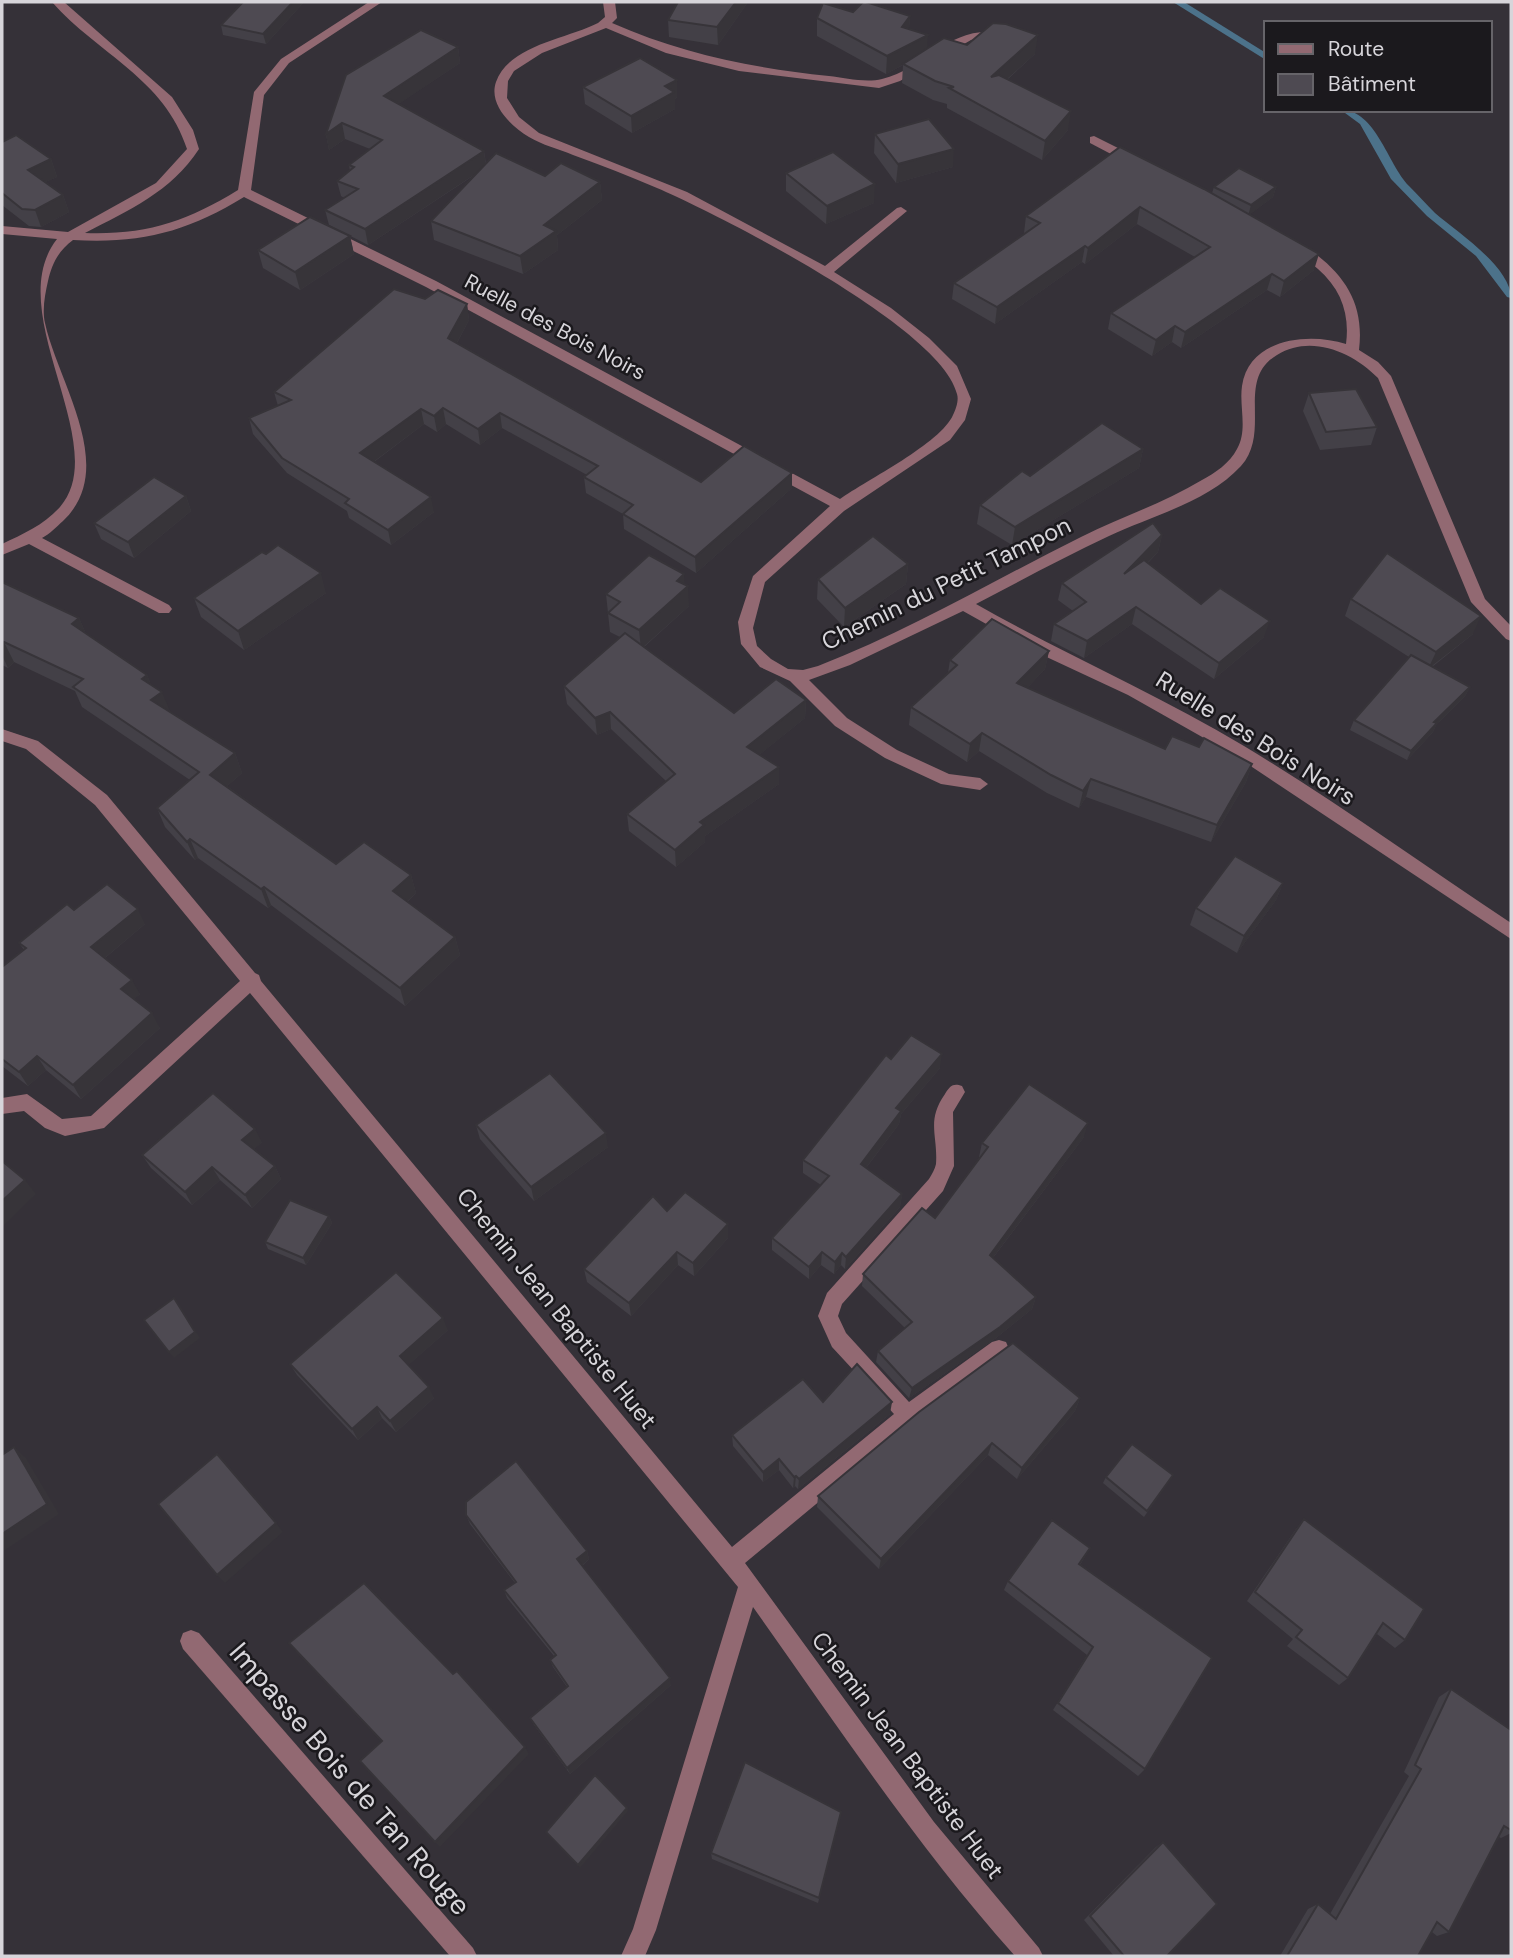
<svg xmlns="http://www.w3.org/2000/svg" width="1513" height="1958" font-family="'DM Sans',sans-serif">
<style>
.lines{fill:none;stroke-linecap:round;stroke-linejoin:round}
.stream{fill:#4c728a;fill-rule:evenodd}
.minor{fill:#926972;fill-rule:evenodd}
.wall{fill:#434047}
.shaded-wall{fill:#373439}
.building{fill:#4e4a52;stroke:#373439;stroke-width:2}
.labels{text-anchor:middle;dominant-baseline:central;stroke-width:5;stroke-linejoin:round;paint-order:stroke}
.far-street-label{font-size:21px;fill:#d7d5da;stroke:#1b191d}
.street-label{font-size:24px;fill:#d7d5da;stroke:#1b191d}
.near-street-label{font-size:28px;fill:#d7d5da;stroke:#1b191d}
</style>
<rect width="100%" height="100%" fill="#353138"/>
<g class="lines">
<!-- stream -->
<g class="stream">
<path d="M 1173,2 L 1184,2 L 1266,53 L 1266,60 Z"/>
<path d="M 1341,110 C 1376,110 1387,163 1409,186 C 1418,195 1426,204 1435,213 C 1457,232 1511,267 1511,298 L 1507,297 L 1476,256 L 1427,216 L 1391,179 L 1360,124 Z"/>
</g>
<!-- minor -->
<g class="minor">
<path d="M 52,2 L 64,2 L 172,97 L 193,130 L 199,149 C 171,192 129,210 85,233 C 146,235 186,222 238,190 L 254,92 L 281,59 L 369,2 L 382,2 L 289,63 L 264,95 L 251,190 L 436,281 L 840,499 C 867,480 941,443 953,415 C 956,409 959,400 957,394 C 942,328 720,215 657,188 C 629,176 601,165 573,155 C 559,149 542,145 529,137 C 512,127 488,105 496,82 C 509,45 567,39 598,23 L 605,17 L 603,2 L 615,2 L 617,18 L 612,23 C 682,54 753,68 829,76 C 845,78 866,83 882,79 C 930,67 950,21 1008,34 L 1010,36 L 1004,39 L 985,38 L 971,40 L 900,81 L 879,88 L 739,71 L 666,53 L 606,28 L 542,53 L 514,71 L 508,81 L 507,98 L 519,117 L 539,133 L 687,192 L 825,266 L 897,208 L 901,207 L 907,211 L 834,272 L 891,308 L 929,338 L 957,366 L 971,399 L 965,420 L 950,440 L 844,511 L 765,582 L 753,628 L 757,646 L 771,659 L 788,669 L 803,670 L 818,666 C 909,631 994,580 1081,537 C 1121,517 1164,503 1202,480 C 1215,473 1230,463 1237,449 C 1248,430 1239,407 1242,386 C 1249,338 1309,332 1346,344 C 1350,314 1341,289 1318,269 C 1309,261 1299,255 1292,247 L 1293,244 C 1303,242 1310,249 1317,255 C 1349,280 1364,309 1359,350 L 1378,362 L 1391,376 L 1485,599 L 1511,626 L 1511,641 L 1506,639 L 1471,602 L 1378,378 C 1352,352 1311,334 1277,355 C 1235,380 1272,431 1241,466 C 1208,502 1151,516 1109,536 C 1064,557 1020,581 976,604 C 1064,654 1157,694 1244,746 C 1334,800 1423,865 1511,923 L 1511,939 L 1234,755 L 1128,695 L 1038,653 L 963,611 L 850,665 L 809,680 L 847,718 L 897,750 L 949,774 L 980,778 L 988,784 L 980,790 L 941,784 L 885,758 L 835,726 L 790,681 L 760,667 L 741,644 L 738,622 L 753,576 L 830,506 L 426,287 L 244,197 C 187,232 140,244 73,240 C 58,251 52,264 48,281 C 45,294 42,310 45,323 C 58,383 119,468 63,521 C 56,527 50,534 42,538 L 169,605 L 172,609 L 169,613 L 159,613 L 29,544 L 2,555 L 2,544 C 23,534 44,525 60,507 C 114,444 0,312 57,239 L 2,234 L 2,226 L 68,232 L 156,183 L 187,149 C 165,79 98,54 52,2 Z"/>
<path d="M 1094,136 L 1138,158 L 1140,161 L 1134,165 L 1130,164 L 1090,143 L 1090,137 Z"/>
<path d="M 2,729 L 38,741 L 107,795 L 255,973 L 259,975 L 261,981 L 732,1547 L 894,1414 L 832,1347 L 818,1316 L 827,1293 L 929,1179 C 932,1174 935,1169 936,1164 C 938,1135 926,1121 945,1094 C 950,1086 953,1083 962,1086 L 965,1092 L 953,1112 L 954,1166 L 943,1191 L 842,1304 L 838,1316 L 846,1333 L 909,1402 L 992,1342 L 999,1340 L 1006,1342 L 1009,1349 L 1006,1356 L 915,1422 L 745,1563 L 934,1822 L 1039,1948 L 1043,1956 L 1015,1956 C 918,1848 837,1725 753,1607 L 656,1930 L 645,1956 L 621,1956 L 633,1929 L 738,1587 L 250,993 L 104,1128 L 65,1136 L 45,1128 L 24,1111 L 2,1114 L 2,1098 L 27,1094 L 62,1119 L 91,1116 L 240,981 L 95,805 L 26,749 L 2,741 Z"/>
<path d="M 191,1630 L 199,1633 L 473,1948 L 477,1956 L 450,1956 L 183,1649 L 180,1641 L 183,1633 Z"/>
</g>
</g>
<!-- wall -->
<g class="wall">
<path d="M 243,2 L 304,2 L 266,44 L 223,35 L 221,25 Z"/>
<path d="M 748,2 L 718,45 L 669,37 L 668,20 Z"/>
<path d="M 853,12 L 910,16 L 909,29 L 927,49 L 967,45 L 1035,54 L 1008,79 L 1068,130 L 1042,160 L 947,108 L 947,104 L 933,100 L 902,83 L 903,65 L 886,74 L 817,36 L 817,18 Z"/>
<path d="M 458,47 L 460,63 L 398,104 L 484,151 L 486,164 L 545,176 L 600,182 L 602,200 L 557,235 L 558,250 L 523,274 L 434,240 L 431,221 L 476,174 L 368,245 L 329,225 L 325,210 L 344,198 L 341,196 L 337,181 L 350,171 L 349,165 L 370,149 L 345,139 L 329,150 L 326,134 Z"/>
<path d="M 583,87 L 677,97 L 675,99 L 675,109 L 632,133 L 585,104 Z"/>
<path d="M 875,134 L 953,167 L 896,183 L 874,153 Z"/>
<path d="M 2,142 L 51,159 L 57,177 L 45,182 L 63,195 L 69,212 L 41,227 L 29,226 L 2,205 Z"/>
<path d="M 786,173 L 874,203 L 826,224 L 786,191 Z"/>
<path d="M 1214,187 L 1276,187 L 1273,197 L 1250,214 L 1314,270 L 1280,297 L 1267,290 L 1181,348 L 1172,342 L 1152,356 L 1108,329 L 1111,313 L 1195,257 L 1137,224 L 1085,264 L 1082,262 L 995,324 L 952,299 L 954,283 L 1026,233 L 1024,233 L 1026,216 L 1212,193 Z"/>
<path d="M 350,236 L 354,254 L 300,290 L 263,268 L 258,250 Z"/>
<path d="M 425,299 L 467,304 L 469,320 L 457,343 L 701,482 L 792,473 L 792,488 L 696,573 L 624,529 L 623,514 L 586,493 L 584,477 L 587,475 L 502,428 L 480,445 L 446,424 L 437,432 L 424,424 L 374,462 L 434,512 L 391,545 L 349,518 L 347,511 L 287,473 L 253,434 L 249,418 L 278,406 L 274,392 Z"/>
<path d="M 1309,393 L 1377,427 L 1371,445 L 1320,450 L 1303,411 Z"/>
<path d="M 1143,449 L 1139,468 L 1012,545 L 977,524 L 980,505 L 1030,476 Z"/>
<path d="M 186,496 L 191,511 L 134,558 L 101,539 L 94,523 Z"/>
<path d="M 1162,535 L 1158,552 L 1148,563 L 1201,604 L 1264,637 L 1214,679 L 1132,624 L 1084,658 L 1051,641 L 1054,624 L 1073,611 L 1058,600 L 1062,583 Z"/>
<path d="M 266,554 L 326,593 L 244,650 L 201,617 L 194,598 Z"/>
<path d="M 908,564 L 906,584 L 844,627 L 817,599 L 818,579 Z"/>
<path d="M 684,574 L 684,585 L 689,606 L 644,647 L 734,713 L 806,700 L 805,718 L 759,755 L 779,784 L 705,836 L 705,842 L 676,867 L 629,831 L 627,814 L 666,781 L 611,729 L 597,735 L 567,704 L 564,686 L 620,637 L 610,632 L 606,594 Z"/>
<path d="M 2,582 L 79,618 L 86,634 L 147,675 L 151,685 L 170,711 L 169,712 L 235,753 L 242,773 L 227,786 L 336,864 L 411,875 L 416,893 L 407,902 L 455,937 L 460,955 L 405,1006 L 271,905 L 268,908 L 198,858 L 195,860 L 165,827 L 157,808 L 190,780 L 82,707 L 75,691 L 14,662 L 8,668 L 2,665 Z"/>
<path d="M 1351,599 L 1473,634 L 1432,667 L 1470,687 L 1465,696 L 1436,725 L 1433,732 L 1407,760 L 1350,730 L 1354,720 L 1409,657 L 1345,616 Z"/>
<path d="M 1049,651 L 1045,669 L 1027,688 L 1165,749 L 1199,747 L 1252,764 L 1246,782 L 1211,842 L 1086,797 L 1079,808 L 1047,793 L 979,751 L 967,762 L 909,725 L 911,707 L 948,673 L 950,660 Z"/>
<path d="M 1283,883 L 1276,900 L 1237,953 L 1190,925 L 1196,908 Z"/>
<path d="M 74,910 L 145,924 L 105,958 L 140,994 L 134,999 L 160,1028 L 81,1099 L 46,1070 L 28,1086 L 2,1066 L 2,967 L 24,950 L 19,943 Z"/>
<path d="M 891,1059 L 940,1068 L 901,1114 L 899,1124 L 866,1168 L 902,1194 L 900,1207 L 845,1269 L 841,1265 L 834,1274 L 821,1265 L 809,1279 L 772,1250 L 772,1238 L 821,1185 L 803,1173 L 803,1160 Z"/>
<path d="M 476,1125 L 608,1147 L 534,1201 L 480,1139 Z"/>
<path d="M 1084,1137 L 993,1258 L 1036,1297 L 1032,1309 L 996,1338 L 909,1398 L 876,1362 L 878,1351 L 905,1328 L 862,1286 L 863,1274 L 935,1218 L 980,1158 L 979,1157 L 982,1143 Z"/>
<path d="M 262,1142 L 254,1149 L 275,1166 L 281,1179 L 252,1208 L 220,1180 L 192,1205 L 151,1168 L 142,1155 Z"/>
<path d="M 667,1211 L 728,1238 L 694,1276 L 678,1265 L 631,1316 L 587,1282 L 584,1269 Z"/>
<path d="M 329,1216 L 332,1223 L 306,1265 L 268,1249 L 265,1242 Z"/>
<path d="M 448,1330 L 408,1365 L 434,1398 L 396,1432 L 382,1418 L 358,1440 L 297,1375 L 290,1364 Z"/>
<path d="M 1080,1398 L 1075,1411 L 1017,1479 L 988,1455 L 879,1569 L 817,1507 L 818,1496 Z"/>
<path d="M 823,1402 L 890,1414 L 798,1489 L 795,1486 L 793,1488 L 779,1470 L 763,1482 L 733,1446 L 732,1435 Z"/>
<path d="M 1173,1475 L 1144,1517 L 1103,1483 L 1106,1477 Z"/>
<path d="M 466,1515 L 587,1551 L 589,1559 L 582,1566 L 671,1685 L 570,1774 L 534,1725 L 530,1718 L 567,1687 L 553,1667 L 550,1660 L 554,1656 L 507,1598 L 504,1590 L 515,1583 L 470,1524 Z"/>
<path d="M 1304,1519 L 1405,1640 L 1395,1648 L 1377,1634 L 1348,1678 L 1339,1685 L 1287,1646 L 1293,1639 L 1247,1601 L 1296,1529 Z"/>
<path d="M 1090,1548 L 1080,1565 L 1145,1769 L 1138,1776 L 1053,1710 L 1087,1655 L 1004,1590 L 1008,1581 Z"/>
<path d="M 1451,1689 L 1511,1730 L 1511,1833 L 1501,1838 L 1499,1837 L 1449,1932 L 1437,1936 L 1432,1932 L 1418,1956 L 1280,1956 L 1308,1909 L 1318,1904 L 1330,1914 L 1409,1776 L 1404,1772 L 1439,1697 Z"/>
<path d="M 841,1812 L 818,1903 L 712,1859 L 711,1853 Z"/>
<path d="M 1163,1842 L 1167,1956 L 1114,1956 L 1084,1920 L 1156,1847 Z"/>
</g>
<!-- shaded-wall -->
<g class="shaded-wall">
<path d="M 293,2 L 304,2 L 266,44 L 263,34 Z"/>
<path d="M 736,2 L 748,2 L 718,45 L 717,27 Z"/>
<path d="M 910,16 L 909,34 L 902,27 Z"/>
<path d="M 928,35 L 927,52 L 886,74 L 887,56 Z"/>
<path d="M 1038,35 L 1035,54 L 988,96 L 991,77 Z"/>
<path d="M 458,47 L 460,63 L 387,112 L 384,96 Z"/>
<path d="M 677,80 L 677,97 L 675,99 L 675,109 L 632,133 L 631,116 L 665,86 Z"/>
<path d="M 1071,111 L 1068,130 L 1042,160 L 1045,141 Z"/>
<path d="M 342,123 L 345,139 L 329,150 L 326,134 Z"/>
<path d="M 954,149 L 953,167 L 896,183 L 898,164 Z"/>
<path d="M 484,151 L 486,167 L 368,245 L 365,229 Z"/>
<path d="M 51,159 L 57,177 L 34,187 L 28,170 Z"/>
<path d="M 600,182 L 602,200 L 557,235 L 558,250 L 523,274 L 520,256 L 544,225 Z"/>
<path d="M 875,184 L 874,203 L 826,224 L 827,206 Z"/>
<path d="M 1276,187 L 1273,197 L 1248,216 L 1251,205 Z"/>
<path d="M 63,195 L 69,212 L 41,227 L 35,210 Z"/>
<path d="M 1140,207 L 1137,224 L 1085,264 L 1088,248 Z"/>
<path d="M 350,236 L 354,254 L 300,290 L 295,272 Z"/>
<path d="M 1085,246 L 1082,262 L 995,324 L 997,307 Z"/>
<path d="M 1319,254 L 1314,270 L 1280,297 L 1284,281 Z"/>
<path d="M 1272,274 L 1267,290 L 1181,348 L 1185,332 Z"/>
<path d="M 467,304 L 469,320 L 451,354 L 448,338 Z"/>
<path d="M 1175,326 L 1172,342 L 1152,356 L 1156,340 Z"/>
<path d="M 443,408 L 446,424 L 437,432 L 434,416 Z"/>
<path d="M 421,409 L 424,424 L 364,469 L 360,453 Z"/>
<path d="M 500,413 L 502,428 L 480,445 L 478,429 Z"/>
<path d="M 1143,449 L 1139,468 L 1012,545 L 1015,527 Z"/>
<path d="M 792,473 L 792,488 L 696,573 L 695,557 Z"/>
<path d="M 186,496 L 191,511 L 134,558 L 128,542 Z"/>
<path d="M 431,497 L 434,512 L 391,545 L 388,530 Z"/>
<path d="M 1162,535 L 1158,552 L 1120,591 L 1124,574 Z"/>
<path d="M 908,564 L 906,584 L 844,627 L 845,608 Z"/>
<path d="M 321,573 L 326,593 L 244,650 L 238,631 Z"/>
<path d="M 684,574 L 685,589 L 688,586 L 689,606 L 641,649 L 639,630 L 677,581 Z"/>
<path d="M 1136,607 L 1132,624 L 1084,658 L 1087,641 Z"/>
<path d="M 1481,616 L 1473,634 L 1428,669 L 1436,652 Z"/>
<path d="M 79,618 L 88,638 L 72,624 Z"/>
<path d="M 1270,621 L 1264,637 L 1214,679 L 1219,663 Z"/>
<path d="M 4,642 L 14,662 L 8,668 L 2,655 L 2,644 Z"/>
<path d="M 1049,651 L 1045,669 L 1014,702 L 1017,683 Z"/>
<path d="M 147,675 L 155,694 L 142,679 Z"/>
<path d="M 1470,687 L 1465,696 L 1436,725 L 1433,732 L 1407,760 L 1411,751 L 1434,722 Z"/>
<path d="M 162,692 L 170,711 L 159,720 L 151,700 Z"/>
<path d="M 806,700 L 805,718 L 748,764 L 747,747 Z"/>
<path d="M 610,712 L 611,729 L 597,735 L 595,718 Z"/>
<path d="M 982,733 L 979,751 L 967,762 L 970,744 Z"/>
<path d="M 235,753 L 242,773 L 218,794 L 210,775 Z"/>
<path d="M 1252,764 L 1246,782 L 1211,842 L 1217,825 Z"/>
<path d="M 779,767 L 779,784 L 705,836 L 705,842 L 676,867 L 675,850 L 700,822 Z"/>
<path d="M 1091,779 L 1086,797 L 1079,808 L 1083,791 Z"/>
<path d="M 190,839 L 198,858 L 195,860 L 187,842 Z"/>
<path d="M 411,875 L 416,893 L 398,910 L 393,891 Z"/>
<path d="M 1283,883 L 1276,900 L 1237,953 L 1244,936 Z"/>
<path d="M 264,887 L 271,905 L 268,908 L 261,889 Z"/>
<path d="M 138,909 L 145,924 L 100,962 L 91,947 Z"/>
<path d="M 455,937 L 460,955 L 405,1006 L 400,988 Z"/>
<path d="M 132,980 L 140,994 L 129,1004 L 121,989 Z"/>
<path d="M 152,1013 L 160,1028 L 81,1099 L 73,1085 Z"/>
<path d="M 942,1054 L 940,1068 L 901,1114 L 899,1124 L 859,1177 L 861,1164 L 896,1108 Z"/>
<path d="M 37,1056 L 46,1070 L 28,1086 L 19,1072 Z"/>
<path d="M 1088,1123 L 1084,1137 L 986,1267 L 990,1255 Z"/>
<path d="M 255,1129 L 262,1142 L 249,1154 L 242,1140 Z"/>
<path d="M 606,1133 L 608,1147 L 534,1201 L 531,1187 Z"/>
<path d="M 275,1166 L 281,1179 L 252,1208 L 245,1195 Z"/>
<path d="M 212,1167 L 220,1180 L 192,1205 L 185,1192 Z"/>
<path d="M 25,1180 L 36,1194 L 2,1227 L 2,1201 Z"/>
<path d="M 902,1194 L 900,1207 L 845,1269 L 846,1257 Z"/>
<path d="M 329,1216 L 332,1223 L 306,1265 L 303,1258 Z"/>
<path d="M 728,1224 L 728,1238 L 694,1276 L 693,1263 Z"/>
<path d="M 677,1252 L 678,1265 L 631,1316 L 629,1303 Z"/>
<path d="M 822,1252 L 821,1265 L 809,1279 L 809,1267 Z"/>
<path d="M 842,1253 L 841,1265 L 834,1274 L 835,1262 Z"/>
<path d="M 1036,1297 L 1032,1309 L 996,1338 L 909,1398 L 912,1388 Z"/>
<path d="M 179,1305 L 200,1338 L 174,1358 L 169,1352 Z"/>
<path d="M 443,1318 L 448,1330 L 405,1368 L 400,1356 Z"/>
<path d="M 429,1387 L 434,1398 L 396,1432 L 390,1421 Z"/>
<path d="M 1080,1398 L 1075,1411 L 1017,1479 L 1022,1468 Z"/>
<path d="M 892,1402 L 890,1414 L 798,1489 L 799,1479 Z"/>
<path d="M 377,1407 L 382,1418 L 358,1440 L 352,1429 Z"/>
<path d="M 992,1443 L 988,1455 L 879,1569 L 881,1559 Z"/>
<path d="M 14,1447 L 26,1458 L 59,1514 L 2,1552 L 2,1534 Z"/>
<path d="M 779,1459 L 779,1470 L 763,1482 L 763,1472 Z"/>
<path d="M 796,1476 L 795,1486 L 793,1488 L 794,1477 Z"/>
<path d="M 276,1523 L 283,1532 L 225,1583 L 217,1575 Z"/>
<path d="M 587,1551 L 589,1559 L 579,1568 L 577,1559 Z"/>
<path d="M 670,1678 L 671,1685 L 570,1774 L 567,1768 Z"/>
<path d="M 525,1747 L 529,1754 L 440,1847 L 435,1842 Z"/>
<path d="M 627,1808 L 628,1811 L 580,1868 L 578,1865 Z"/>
</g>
<!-- building -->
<g class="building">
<path d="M 243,2 L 293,2 L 263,34 L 221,25 Z"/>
<path d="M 678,2 L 736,2 L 717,27 L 668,20 Z"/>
<path d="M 863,2 L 866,2 L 910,16 L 902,27 L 928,35 L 887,56 L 817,18 L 823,3 L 853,12 Z"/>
<path d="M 993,23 L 1006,24 L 1038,35 L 991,77 L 999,75 L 1071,111 L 1045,141 L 949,88 L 954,87 L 935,81 L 903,64 L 944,38 L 967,45 Z"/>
<path d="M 421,30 L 458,47 L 384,96 L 484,151 L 365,229 L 325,210 L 358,189 L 337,181 L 354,167 L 349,165 L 382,140 L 342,123 L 326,134 L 346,75 Z"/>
<path d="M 640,58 L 677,80 L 665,86 L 674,92 L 631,116 L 583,87 Z"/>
<path d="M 929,119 L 954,149 L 898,164 L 875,134 Z"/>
<path d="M 16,135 L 51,159 L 28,170 L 63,195 L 35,210 L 22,209 L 2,193 L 2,142 Z"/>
<path d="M 1120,147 L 1204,189 L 1319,254 L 1284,281 L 1272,274 L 1185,332 L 1175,326 L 1156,340 L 1111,313 L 1210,247 L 1140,207 L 1088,248 L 1085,246 L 997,307 L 954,283 L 1040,223 L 1026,216 Z"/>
<path d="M 833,152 L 875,184 L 827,206 L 786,173 Z"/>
<path d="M 496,153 L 545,176 L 561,163 L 600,182 L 544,225 L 556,231 L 520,256 L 431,221 Z"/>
<path d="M 1239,168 L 1276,187 L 1251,205 L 1214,187 Z"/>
<path d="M 310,217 L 350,236 L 295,272 L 258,250 Z"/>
<path d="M 394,289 L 425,299 L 438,290 L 467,304 L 448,338 L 701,482 L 744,446 L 792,473 L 695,557 L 623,514 L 633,505 L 584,477 L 598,466 L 500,413 L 478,429 L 443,408 L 434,416 L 421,409 L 360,453 L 431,497 L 388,530 L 345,503 L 349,499 L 282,458 L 249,418 L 291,400 L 274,392 Z"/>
<path d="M 1356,389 L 1377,427 L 1326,432 L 1309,393 Z"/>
<path d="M 1102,423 L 1143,449 L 1015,527 L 980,505 L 1022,471 L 1030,476 Z"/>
<path d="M 154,477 L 186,496 L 128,542 L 94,523 Z"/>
<path d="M 1153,523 L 1162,535 L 1124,574 L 1144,560 L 1201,604 L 1220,588 L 1270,621 L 1219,663 L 1136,607 L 1087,641 L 1054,624 L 1086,602 L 1062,583 Z"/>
<path d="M 873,536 L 908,564 L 845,608 L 818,579 Z"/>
<path d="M 278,545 L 321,573 L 238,631 L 194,598 L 262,552 L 266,554 Z"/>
<path d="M 1387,553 L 1481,616 L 1436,652 L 1351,599 Z"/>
<path d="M 649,555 L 684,574 L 677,581 L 688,586 L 639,630 L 608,613 L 620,602 L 606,594 Z"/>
<path d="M 2,582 L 79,618 L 72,624 L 147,675 L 142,679 L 162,692 L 151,700 L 235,753 L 210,775 L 336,864 L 364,842 L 411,875 L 393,891 L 455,937 L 400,988 L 264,887 L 261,889 L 190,839 L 187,842 L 157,808 L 199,772 L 73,687 L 83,679 L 4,642 L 2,644 Z"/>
<path d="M 992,619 L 1049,651 L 1017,683 L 1165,749 L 1172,736 L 1199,747 L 1204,738 L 1252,764 L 1217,825 L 1091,779 L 1083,791 L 1051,775 L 982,733 L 970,744 L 911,707 L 957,665 L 950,660 Z"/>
<path d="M 625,633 L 734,713 L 776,679 L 806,700 L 747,747 L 779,767 L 700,822 L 704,825 L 675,850 L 627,814 L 675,774 L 610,712 L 595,718 L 564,686 Z"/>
<path d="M 1411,655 L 1470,687 L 1434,722 L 1437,723 L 1411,751 L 1354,720 Z"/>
<path d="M 1235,856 L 1283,883 L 1244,936 L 1196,908 Z"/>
<path d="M 107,884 L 138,909 L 91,947 L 132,980 L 121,989 L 152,1013 L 73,1085 L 37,1056 L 19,1072 L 2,1059 L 2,967 L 26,948 L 19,943 L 67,904 L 74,910 Z"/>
<path d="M 911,1035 L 942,1054 L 896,1108 L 901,1111 L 861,1164 L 902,1194 L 846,1257 L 842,1253 L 835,1262 L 822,1252 L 809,1267 L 772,1238 L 829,1176 L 803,1160 L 886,1055 L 891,1059 Z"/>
<path d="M 550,1073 L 606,1133 L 531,1187 L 476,1125 Z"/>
<path d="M 1029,1084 L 1088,1123 L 990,1255 L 1036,1297 L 1000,1327 L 912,1388 L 878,1351 L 912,1322 L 863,1274 L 922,1208 L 935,1218 L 988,1147 L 982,1143 Z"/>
<path d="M 213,1093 L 255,1129 L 242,1140 L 275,1166 L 245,1195 L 212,1167 L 185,1192 L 142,1155 Z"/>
<path d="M 2,1161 L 25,1180 L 2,1201 Z"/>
<path d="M 685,1192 L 728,1224 L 693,1263 L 677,1252 L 629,1303 L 584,1269 L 653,1196 L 667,1211 Z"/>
<path d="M 290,1200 L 329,1216 L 303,1258 L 265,1242 Z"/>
<path d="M 396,1272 L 443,1318 L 400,1356 L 429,1387 L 390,1421 L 377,1407 L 352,1429 L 290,1364 Z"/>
<path d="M 174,1298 L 195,1332 L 169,1352 L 144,1320 Z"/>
<path d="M 1013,1343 L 1080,1398 L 1022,1468 L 992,1443 L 881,1559 L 818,1496 L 919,1412 Z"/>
<path d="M 857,1364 L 892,1402 L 799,1479 L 796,1476 L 794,1477 L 779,1459 L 763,1472 L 732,1435 L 803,1379 L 823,1402 Z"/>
<path d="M 1132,1444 L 1173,1475 L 1147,1511 L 1106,1477 Z"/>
<path d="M 14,1447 L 47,1504 L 2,1534 L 2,1455 Z"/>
<path d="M 217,1454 L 276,1523 L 217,1575 L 158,1504 Z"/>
<path d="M 516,1461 L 587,1551 L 577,1559 L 670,1678 L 567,1768 L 530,1718 L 568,1686 L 550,1660 L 556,1655 L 504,1590 L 516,1582 L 466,1515 L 466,1502 Z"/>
<path d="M 1304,1519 L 1424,1609 L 1405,1640 L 1383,1623 L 1348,1678 L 1296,1637 L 1302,1630 L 1255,1592 Z"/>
<path d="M 1052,1520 L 1090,1548 L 1079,1564 L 1212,1658 L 1145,1769 L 1058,1703 L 1093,1647 L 1008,1581 Z"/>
<path d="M 364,1583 L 453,1674 L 457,1671 L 525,1747 L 435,1842 L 360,1761 L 382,1741 L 289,1643 Z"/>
<path d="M 1451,1689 L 1511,1730 L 1511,1830 L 1504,1826 L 1449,1932 L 1437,1922 L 1418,1956 L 1287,1956 L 1318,1904 L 1336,1919 L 1421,1769 L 1415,1765 Z"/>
<path d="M 745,1762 L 841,1812 L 819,1898 L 711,1853 Z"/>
<path d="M 595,1775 L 627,1808 L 578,1865 L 546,1832 Z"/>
<path d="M 1163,1842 L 1217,1904 L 1167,1956 L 1124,1956 L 1090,1916 Z"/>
</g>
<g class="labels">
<!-- far-street labels -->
<g class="far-street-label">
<text transform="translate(555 327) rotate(28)">Ruelle des Bois Noirs</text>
</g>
<!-- street labels -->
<g class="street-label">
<text transform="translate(946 583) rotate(-26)">Chemin du Petit Tampon</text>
<text transform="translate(1256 738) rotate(32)">Ruelle des Bois Noirs</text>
<text transform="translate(557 1308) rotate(51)">Chemin Jean Baptiste Huet</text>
<text transform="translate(908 1755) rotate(53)">Chemin Jean Baptiste Huet</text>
</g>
<!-- near-street labels -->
<g class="near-street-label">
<text transform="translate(350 1779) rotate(49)">Impasse Bois de Tan Rouge</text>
</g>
</g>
<!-- border -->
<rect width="1513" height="1958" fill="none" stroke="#d7d5da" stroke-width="7"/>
<!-- legend -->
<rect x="1264" y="21" width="228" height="91" fill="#1b191d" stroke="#666469" stroke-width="2"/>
<rect x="1278" y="44" width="35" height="10" fill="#926972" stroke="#666469" stroke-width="2"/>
<text x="1328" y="56" font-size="21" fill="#d7d5da">Route</text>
<rect x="1278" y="74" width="35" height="21" fill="#4e4a52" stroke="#666469" stroke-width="2"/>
<text x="1328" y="91" font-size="21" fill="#d7d5da">Bâtiment</text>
</svg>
